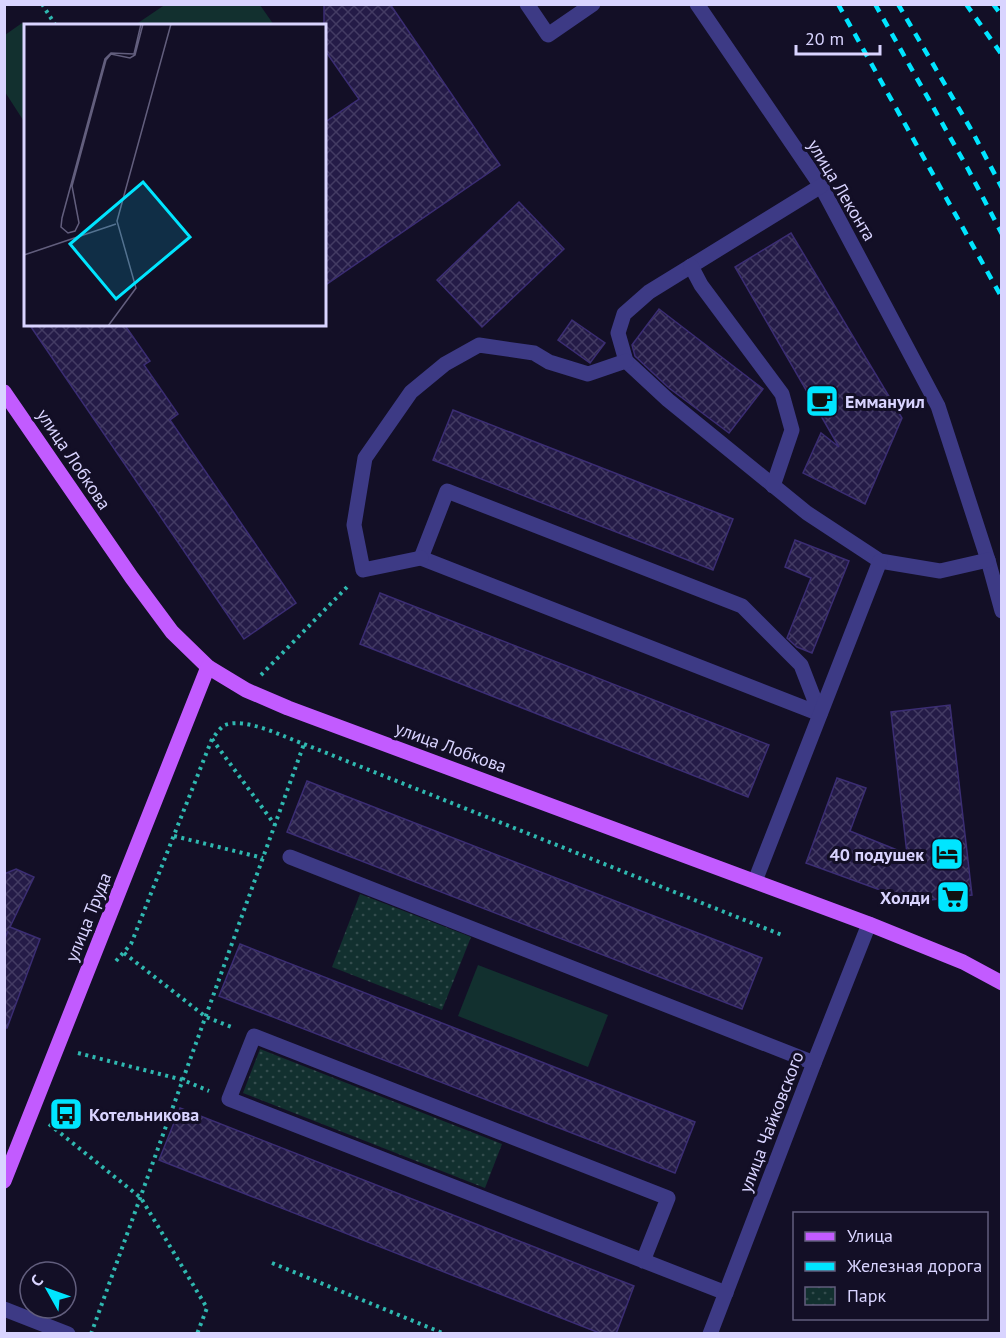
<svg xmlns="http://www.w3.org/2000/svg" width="1006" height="1338" font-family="'PT Sans',sans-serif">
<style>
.park{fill:url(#park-dots)}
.pitch{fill:#12302f}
.building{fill:url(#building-cross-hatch);stroke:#3b2d73;stroke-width:1.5}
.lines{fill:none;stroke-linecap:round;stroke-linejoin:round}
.path{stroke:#2fb8b0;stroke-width:4;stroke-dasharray:3 4.5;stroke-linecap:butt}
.minor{stroke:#3d3a85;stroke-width:15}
.major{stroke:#c25bff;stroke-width:15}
.rail{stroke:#00e5ff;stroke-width:4.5;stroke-dasharray:9 8;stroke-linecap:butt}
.labels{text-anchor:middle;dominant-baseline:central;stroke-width:6;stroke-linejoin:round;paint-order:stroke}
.street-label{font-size:18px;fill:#d9d4ff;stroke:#130f26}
.poi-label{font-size:18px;font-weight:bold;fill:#d9d4ff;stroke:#130f26;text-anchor:start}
.inset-road{fill:none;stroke:#625e7d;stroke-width:1.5}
.view{fill:#00e5ff;fill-opacity:0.15;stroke:#00e5ff;stroke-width:3}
.inset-edge{fill:none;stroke:#d9d4ff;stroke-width:3}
</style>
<defs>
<pattern id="park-dots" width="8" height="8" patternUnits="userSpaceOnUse" patternTransform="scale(1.5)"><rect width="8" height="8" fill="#12302f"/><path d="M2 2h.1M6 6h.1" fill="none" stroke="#344d4e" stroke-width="1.8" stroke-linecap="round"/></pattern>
<pattern id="building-cross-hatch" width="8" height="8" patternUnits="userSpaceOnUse" patternTransform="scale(1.5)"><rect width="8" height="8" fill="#241b47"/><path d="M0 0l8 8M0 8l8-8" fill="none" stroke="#433b63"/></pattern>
</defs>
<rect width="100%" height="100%" fill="#130f26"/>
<!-- park -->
<g class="park">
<path d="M 360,894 L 471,937 L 442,1010 L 332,967 Z"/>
<path d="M 260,1049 L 502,1144 L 485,1188 L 243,1093 Z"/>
</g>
<!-- pitch -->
<g class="pitch">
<path d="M 166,4 L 260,5 L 274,25 L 135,25 Z"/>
<path d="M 22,23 L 26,27 L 25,123 L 5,92 L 5,35 Z"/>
<path d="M 478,965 L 608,1015 L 588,1067 L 458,1016 Z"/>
</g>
<!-- building -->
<g class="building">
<path d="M 324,4 L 390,4 L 500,165 L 324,286 L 324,123 L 359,99 L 324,49 Z"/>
<path d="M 519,202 L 564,249 L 482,327 L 437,280 Z"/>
<path d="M 791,233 L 902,418 L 865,504 L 803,473 L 821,433 L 839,447 L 735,267 Z"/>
<path d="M 659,309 L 763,389 L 729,433 L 669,388 L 635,356 L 632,345 Z"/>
<path d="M 572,320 L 605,343 L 590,363 L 558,340 Z"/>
<path d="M 29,324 L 124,324 L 150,361 L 144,365 L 178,414 L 170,420 L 296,603 L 244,639 Z"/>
<path d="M 453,410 L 733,519 L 713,570 L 433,460 Z"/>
<path d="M 795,540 L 849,561 L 812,653 L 797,647 L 787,638 L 811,578 L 785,567 Z"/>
<path d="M 380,593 L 769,745 L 748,797 L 360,644 Z"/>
<path d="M 950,705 L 972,895 L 913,902 L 806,863 L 837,778 L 866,788 L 850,831 L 907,854 L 891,712 Z"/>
<path d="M 307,781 L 762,958 L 742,1009 L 287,832 Z"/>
<path d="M 16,869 L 34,877 L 10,927 L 40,939 L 7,1028 L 4,1028 L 4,941 L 8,931 L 4,939 L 4,874 Z"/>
<path d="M 240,944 L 695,1122 L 675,1173 L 219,996 Z"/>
<path d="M 180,1108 L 634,1286 L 616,1334 L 602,1334 L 159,1160 Z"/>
</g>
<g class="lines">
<!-- path -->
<g class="path">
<path d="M 42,4 L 56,26"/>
<path d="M 261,675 L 350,584"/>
<path d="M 212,739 L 275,825"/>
<path d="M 174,836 L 263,858"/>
<path d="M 124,953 L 206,1017 L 234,1028"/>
<path d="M 116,961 L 131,944 L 212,739 C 216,734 220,728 225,725 C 246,717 284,737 304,744 L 782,935"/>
<path d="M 78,1053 L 183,1080 L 209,1091"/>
<path d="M 49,1124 L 141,1198 L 207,1308 L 197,1334"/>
<path d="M 272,1263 L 445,1334"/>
<path d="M 91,1334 L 304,744"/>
</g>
<!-- minor -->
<g class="minor">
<path d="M 527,4 L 548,35 L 593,4"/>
<path d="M 697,4 L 821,186 L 938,406 L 988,560 L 1002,611"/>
<path d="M 821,186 L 649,292 L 624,314 L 618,333 L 626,361 L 668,400 L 807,513 L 880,561 L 940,571 L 988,560"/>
<path d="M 691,266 L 701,285 L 782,394 L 792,430 L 773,486"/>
<path d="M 447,491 L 742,606 L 801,665 L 820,714 L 421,558 Z"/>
<path d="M 421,558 L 363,570 L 354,525 L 365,458 L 411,392 L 445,364 L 479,345 L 534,353 L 549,362 L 588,374 L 626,361"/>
<path d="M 290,857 L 814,1063"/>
<path d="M 755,881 L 880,561"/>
<path d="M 643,1261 L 668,1198 L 254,1036 L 229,1099 L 726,1293"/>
<path d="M 4,1309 L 68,1334"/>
<path d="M 710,1334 L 814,1063 L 869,924"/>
</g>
<!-- major -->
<g class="major">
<path d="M 4,392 L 132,578 L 172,632 L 208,667 L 246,690 L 288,708 L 869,924 L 963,962 L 1002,983"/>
<path d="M 4,1181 L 208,667"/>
</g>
<!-- rail -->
<g class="rail">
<path d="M 838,4 L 1002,298"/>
<path d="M 875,4 L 968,169 L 1002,234"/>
<path d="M 898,4 L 972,131 L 1002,188"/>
<path d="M 966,4 L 1002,55"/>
<path d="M 993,4 L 1002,16"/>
</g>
</g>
<!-- icons -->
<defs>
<symbol id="cafe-square" viewBox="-11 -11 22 22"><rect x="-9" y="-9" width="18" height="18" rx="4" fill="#00e5ff" stroke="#130f26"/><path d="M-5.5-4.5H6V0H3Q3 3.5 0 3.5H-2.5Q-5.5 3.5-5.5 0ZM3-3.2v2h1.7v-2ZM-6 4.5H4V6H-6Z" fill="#111"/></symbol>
<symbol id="hotel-square" viewBox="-11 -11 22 22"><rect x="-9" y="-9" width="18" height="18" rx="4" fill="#00e5ff" stroke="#130f26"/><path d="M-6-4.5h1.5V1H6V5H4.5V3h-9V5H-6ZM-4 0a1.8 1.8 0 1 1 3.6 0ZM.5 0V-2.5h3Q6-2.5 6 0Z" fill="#111"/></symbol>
<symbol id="supermarket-square" viewBox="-11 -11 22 22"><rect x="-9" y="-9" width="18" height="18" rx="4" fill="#00e5ff" stroke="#130f26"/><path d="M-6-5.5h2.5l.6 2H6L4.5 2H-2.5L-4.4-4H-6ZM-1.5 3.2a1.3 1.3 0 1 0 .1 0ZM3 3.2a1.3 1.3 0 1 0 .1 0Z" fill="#111"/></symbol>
<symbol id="bus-square" viewBox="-11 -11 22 22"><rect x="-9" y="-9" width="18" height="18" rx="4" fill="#00e5ff" stroke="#130f26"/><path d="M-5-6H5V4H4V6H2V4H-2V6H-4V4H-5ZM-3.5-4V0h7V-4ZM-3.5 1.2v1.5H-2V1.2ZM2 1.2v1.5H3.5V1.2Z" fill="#111"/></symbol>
</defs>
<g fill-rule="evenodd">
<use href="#cafe-square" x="803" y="382" width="38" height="38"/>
<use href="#hotel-square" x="928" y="835" width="38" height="38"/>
<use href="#supermarket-square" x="934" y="878" width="38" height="38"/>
<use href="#bus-square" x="47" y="1095" width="38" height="38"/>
</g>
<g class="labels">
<!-- street labels -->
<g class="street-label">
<text transform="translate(842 190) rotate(59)">улица Леконта</text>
<text transform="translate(74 459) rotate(56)">улица Лобкова</text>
<text transform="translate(451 747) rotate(20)">улица Лобкова</text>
<text transform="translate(88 917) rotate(-68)">улица Труда</text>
<text transform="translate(771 1122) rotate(-69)">улица Чайковского</text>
</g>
<!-- poi labels -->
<g class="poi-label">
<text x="845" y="401">Еммануил</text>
<text x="924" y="854" text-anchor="end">40 подушек</text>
<text x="930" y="897" text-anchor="end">Холди</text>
<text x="89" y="1114">Котельникова</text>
</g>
</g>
<!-- overview -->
<g transform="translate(24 24)">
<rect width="302" height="302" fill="#130f26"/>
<path class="inset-road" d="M 117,0 L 110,30 L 87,29 L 81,35 L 38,194 L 37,203 L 44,209 L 51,207 L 55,199 L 48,162 L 82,36 L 87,30 L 106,34 L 111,31 L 119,0M 0,231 L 92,200M 84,302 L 112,264 L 93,197 L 147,0"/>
<path class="view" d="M 119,158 L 166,213 L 92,275 L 46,220 Z"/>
<rect width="302" height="302" class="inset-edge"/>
</g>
<!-- border -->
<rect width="1006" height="1338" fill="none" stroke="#d9d4ff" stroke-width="12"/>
<!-- legend -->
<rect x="793" y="1212" width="195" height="108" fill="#130f26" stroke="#625e7d" stroke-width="1.5"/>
<rect x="805" y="1232" width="30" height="9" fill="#c25bff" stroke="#625e7d" stroke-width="1.5"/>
<text x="847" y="1242" font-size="18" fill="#d9d4ff">Улица</text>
<rect x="805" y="1262" width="30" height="9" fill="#00e5ff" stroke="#625e7d" stroke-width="1.5"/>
<text x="847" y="1272" font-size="18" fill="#d9d4ff">Железная дорога</text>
<rect x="805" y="1287" width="30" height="18" fill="url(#park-dots)" stroke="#625e7d" stroke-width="1.5"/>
<text x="847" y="1302" font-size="18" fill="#d9d4ff">Парк</text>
<!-- north arrow -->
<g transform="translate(48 1290) rotate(310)"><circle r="28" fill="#130f26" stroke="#625e7d" stroke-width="1.5"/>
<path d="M0-4.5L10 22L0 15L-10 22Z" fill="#00e5ff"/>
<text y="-9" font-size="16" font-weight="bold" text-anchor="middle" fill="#d9d4ff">С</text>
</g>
<!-- scale -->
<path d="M796 45v9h84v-9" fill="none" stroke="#d9d4ff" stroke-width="3"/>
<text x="805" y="45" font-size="18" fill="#d9d4ff" stroke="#130f26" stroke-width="4.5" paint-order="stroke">20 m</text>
</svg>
